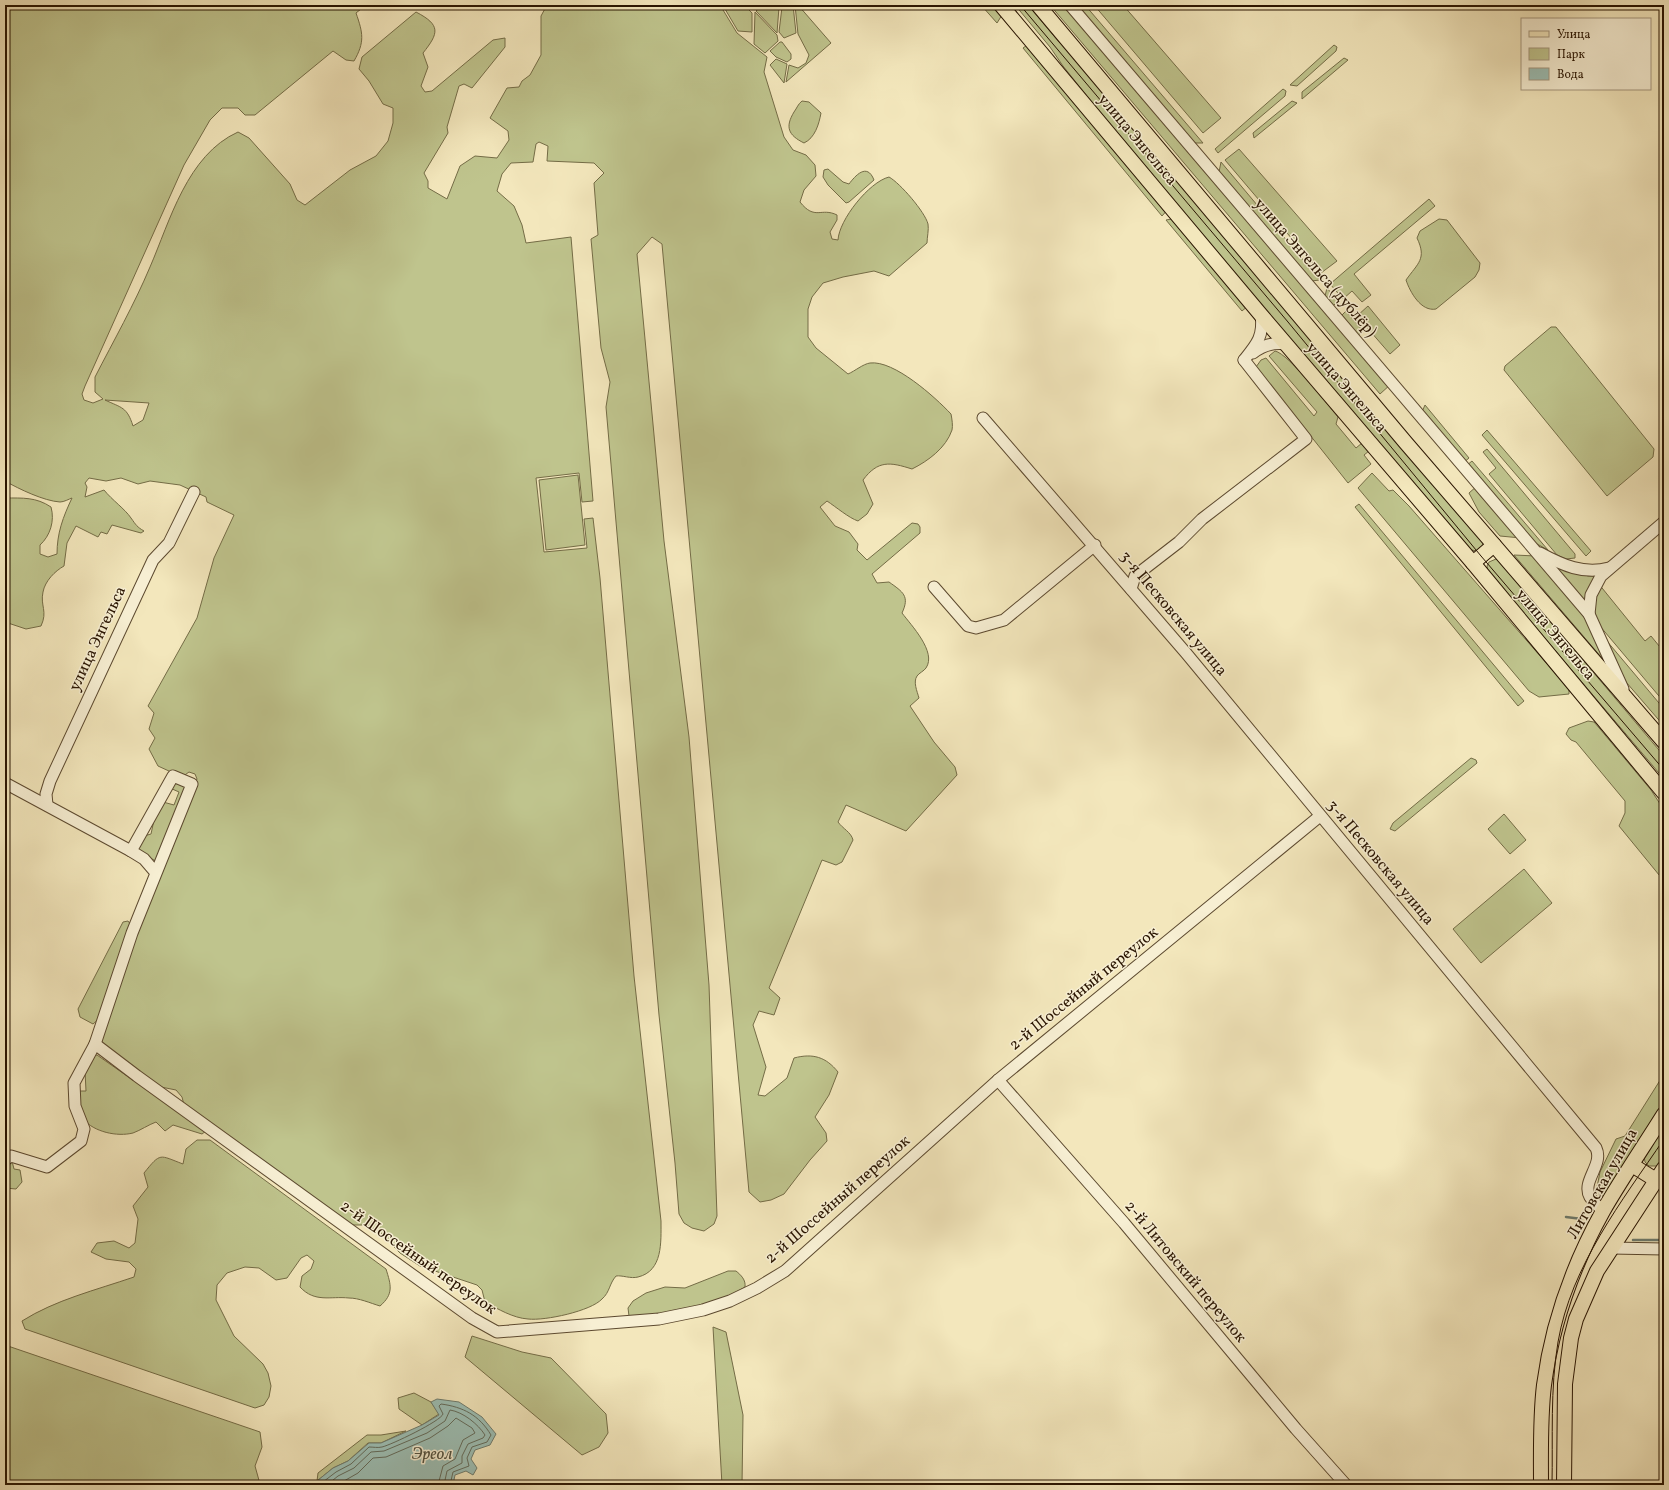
<svg xmlns="http://www.w3.org/2000/svg" width="1669" height="1490" font-family="Vollkorn,serif">
<style>
.green{fill:#bfc48d;stroke:#746c46;fill-rule:evenodd}
.water{fill:#9cbfb5;stroke:#6e7b6d}
.lines{fill:none;stroke-linecap:round;stroke-linejoin:round}
.shore{stroke:#626a5a;stroke-width:1}
.stream{stroke:#6e7b6d;stroke-width:2.5}
.minor-casing{stroke:#5c492f;stroke-width:13}
.major-casing{stroke:#291400;stroke-width:16}
.minor{stroke:#f7efd3;stroke-width:11}
.major{stroke:#f3e7bc;stroke-width:14}
.tram{stroke:#291400;stroke-width:1}
.labels{text-anchor:middle;dominant-baseline:central;stroke-width:3;stroke-linejoin:round;paint-order:stroke}
.street-label{font-size:16px;fill:#291400;stroke:#f7efd3}
.water-label{font-size:17px;font-style:italic;fill:#51503f;stroke:#f7efd3}
</style>
<rect width="100%" height="100%" fill="#f3e7bc"/>
<filter id="stains"><feTurbulence type="fractalNoise" baseFrequency=".005" numOctaves="4"/><feColorMatrix values="0 0 0 0 .2 0 0 0 0 .09 0 0 0 0 .02 0 0 0 .5 -.17"/></filter>
<radialGradient id="worn" r=".72"><stop offset=".6" stop-color="#630" stop-opacity="0"/><stop offset="1" stop-color="#630" stop-opacity=".3"/></radialGradient>
<!-- green -->
<g class="green">
<path d="M 5,5 L 366,5 L 356,13 C 363,33 365,42 354,61 L 346,60 L 333,51 L 255,115 L 245,115 L 238,108 L 222,108 L 210,120 L 184,165 L 85,386 L 82,394 L 84,400 L 93,403 L 103,399 L 95,392 L 95,377 C 114,340 134,305 150,267 C 170,221 187,155 238,132 L 249,138 L 290,184 L 297,200 L 305,205 L 350,170 L 376,156 L 388,141 L 393,123 L 393,108 L 383,104 L 369,81 L 359,69 L 362,57 L 416,12 C 441,25 439,33 423,53 L 428,67 L 421,86 L 425,92 L 432,91 L 493,40 L 505,38 L 505,47 L 472,88 L 464,84 L 459,86 L 447,127 L 448,133 L 424,173 L 428,181 L 428,188 L 447,199 L 460,166 L 475,156 L 497,158 L 509,140 L 508,131 L 490,118 L 507,88 L 519,87 L 522,81 L 530,75 L 541,55 L 541,16 L 547,5 L 720,5 L 737,33 L 767,57 L 764,72 L 784,137 L 793,150 L 806,155 L 815,165 L 816,176 L 804,190 L 800,202 C 815,221 821,207 837,215 L 837,220 L 830,232 L 832,239 L 838,240 C 839,220 869,182 889,177 C 900,183 925,212 928,224 C 929,229 927,238 927,243 L 889,276 L 874,271 L 843,277 L 823,283 L 812,297 L 808,309 L 808,337 L 816,348 L 848,374 C 855,371 863,364 870,363 C 894,360 935,397 951,414 C 952,419 953,426 952,430 C 946,448 928,461 912,469 C 890,462 878,460 863,480 L 873,504 L 867,514 L 858,521 C 849,518 836,507 827,501 L 820,507 L 835,526 L 849,532 L 858,544 L 857,550 L 867,560 L 912,523 L 918,524 L 920,527 L 920,533 L 872,574 L 877,583 L 889,582 C 903,592 910,596 902,613 C 911,625 937,652 926,668 C 924,671 919,673 917,676 C 913,682 917,691 919,698 L 910,706 L 934,742 L 955,767 L 957,775 L 906,831 L 846,805 L 838,822 C 843,829 851,832 853,840 L 842,862 L 836,865 L 822,860 L 769,988 L 780,998 L 774,1015 L 759,1011 L 753,1025 L 766,1067 L 758,1095 L 765,1096 L 787,1078 L 794,1058 C 813,1053 826,1057 838,1072 L 829,1095 L 815,1117 L 826,1133 L 827,1141 L 810,1160 L 784,1194 L 771,1200 L 760,1202 L 749,1192 L 662,244 L 652,237 L 637,254 L 664,541 L 689,737 L 709,985 L 717,1216 L 714,1224 L 704,1231 L 692,1228 L 684,1223 L 679,1214 L 675,1163 L 659,1015 L 606,407 L 610,382 L 601,348 L 591,239 L 598,235 L 594,183 L 604,173 L 594,163 L 547,161 L 548,146 L 539,142 L 536,144 L 533,162 L 511,163 L 502,174 L 497,191 L 514,206 L 522,225 L 526,243 L 571,237 L 593,501 L 582,502 L 579,473 L 536,478 L 544,552 L 587,548 L 584,519 L 593,518 L 600,578 L 634,976 L 661,1221 C 661,1242 663,1271 638,1277 C 631,1279 622,1275 616,1276 C 609,1284 610,1292 602,1299 C 591,1311 545,1321 528,1319 C 513,1318 498,1309 485,1302 L 482,1290 L 477,1285 L 420,1266 L 400,1253 L 380,1232 L 366,1225 L 351,1225 L 184,1105 L 182,1097 L 176,1090 L 161,1087 L 100,1042 L 135,935 L 197,779 L 195,774 L 189,772 L 182,777 L 158,766 L 149,749 L 155,738 L 149,729 L 154,713 L 148,706 L 197,618 L 214,558 L 234,515 L 207,502 L 206,497 L 180,485 L 150,481 L 138,484 L 121,478 L 106,481 L 89,478 L 85,483 L 87,487 L 85,497 L 104,490 C 112,500 125,509 131,518 C 136,525 137,527 144,531 L 141,533 L 112,525 L 107,534 L 101,532 L 98,537 L 76,526 L 67,543 L 64,566 C 55,571 45,581 43,592 C 40,606 48,611 41,626 L 26,629 L 5,622 L 5,498 C 23,498 36,497 51,507 C 55,521 50,536 40,545 L 40,554 L 48,557 L 57,554 C 57,533 63,517 72,498 C 69,499 64,502 60,502 C 44,501 19,489 5,481 ZM 105,400 L 149,403 L 143,420 L 133,426 C 127,407 122,408 105,400 Z"/>
<path d="M 730,5 L 744,5 L 752,13 L 752,32 L 738,31 L 725,9 Z"/>
<path d="M 763,5 L 779,7 L 777,33 L 756,11 Z"/>
<path d="M 793,5 L 796,33 L 784,38 L 779,32 L 782,7 Z"/>
<path d="M 795,5 L 798,5 L 831,43 L 786,82 L 789,65 L 798,68 L 806,63 L 809,55 L 798,34 Z"/>
<path d="M 981,5 L 994,5 L 1002,15 L 997,23 Z"/>
<path d="M 1015,5 L 1028,5 L 1059,42 L 1071,52 L 1483,541 L 1483,546 L 1478,551 L 1471,550 L 1178,210 L 1063,66 L 1050,47 Z"/>
<path d="M 1050,5 L 1068,5 L 1391,384 L 1380,394 Z"/>
<path d="M 1075,5 L 1085,5 L 1203,143 L 1195,143 L 1190,140 Z"/>
<path d="M 1094,5 L 1123,5 L 1221,118 L 1203,133 Z"/>
<path d="M 755,12 L 777,35 L 778,41 L 765,53 L 754,44 Z"/>
<path d="M 780,42 L 782,42 L 791,54 L 791,59 L 787,62 L 776,57 L 770,51 Z"/>
<path d="M 1030,43 L 1169,208 L 1162,216 L 1023,48 Z"/>
<path d="M 1334,45 L 1337,47 L 1336,51 L 1297,86 L 1290,85 Z"/>
<path d="M 1344,58 L 1348,60 L 1302,99 L 1302,92 Z"/>
<path d="M 776,59 L 787,64 L 784,83 L 770,65 Z"/>
<path d="M 1283,89 L 1286,91 L 1285,96 L 1218,153 L 1215,149 Z"/>
<path d="M 802,101 L 809,102 L 821,113 C 819,124 815,138 804,143 C 788,135 785,127 794,112 C 797,108 798,104 802,101 Z"/>
<path d="M 1292,101 L 1297,103 L 1254,138 L 1253,133 Z"/>
<path d="M 1239,149 L 1337,261 L 1321,273 L 1225,160 Z"/>
<path d="M 1221,162 L 1320,280 L 1311,281 L 1219,172 Z"/>
<path d="M 828,169 L 843,182 L 849,184 C 855,176 867,162 874,180 L 849,202 L 846,203 L 828,185 L 823,177 L 824,170 Z"/>
<path d="M 1429,199 L 1435,206 L 1354,274 L 1371,295 L 1362,302 L 1352,291 L 1343,299 L 1330,284 Z"/>
<path d="M 1177,218 L 1249,305 L 1242,311 L 1166,220 Z"/>
<path d="M 1439,219 L 1447,220 L 1480,263 L 1479,270 L 1475,277 L 1436,309 C 1421,312 1410,292 1406,280 C 1418,263 1427,259 1417,238 L 1420,231 Z"/>
<path d="M 1327,288 L 1338,301 L 1332,307 L 1325,296 Z"/>
<path d="M 1368,306 L 1400,345 L 1390,354 L 1357,316 Z"/>
<path d="M 1346,311 L 1363,331 L 1356,337 L 1340,317 Z"/>
<path d="M 1551,327 L 1556,327 L 1654,449 L 1653,457 L 1607,496 L 1504,370 L 1505,366 Z"/>
<path d="M 1275,351 C 1289,354 1327,404 1338,417 L 1336,424 L 1356,448 L 1362,443 L 1369,451 L 1364,455 L 1371,464 L 1348,483 L 1256,367 L 1261,360 L 1266,358 L 1314,416 L 1317,412 L 1269,356 Z"/>
<path d="M 1425,405 L 1469,458 L 1463,463 L 1421,414 Z"/>
<path d="M 1487,430 L 1591,551 L 1586,556 L 1482,435 Z"/>
<path d="M 1487,449 L 1575,554 L 1575,558 L 1566,559 L 1557,555 L 1489,474 L 1496,468 L 1483,452 Z"/>
<path d="M 1472,461 L 1548,550 L 1528,539 L 1466,466 Z"/>
<path d="M 1372,473 L 1389,491 L 1393,490 L 1409,506 L 1569,689 L 1569,694 L 1539,697 L 1529,691 L 1358,488 Z"/>
<path d="M 578,475 L 585,545 L 546,550 L 539,480 Z"/>
<path d="M 1477,486 L 1521,538 L 1500,536 L 1479,512 L 1469,493 Z"/>
<path d="M 1359,504 L 1524,701 L 1518,706 L 1355,507 Z"/>
<path d="M 1514,555 L 1536,556 L 1582,611 L 1608,665 Z"/>
<path d="M 1496,559 L 1500,562 L 1664,756 L 1664,779 L 1488,571 L 1487,566 L 1489,562 Z"/>
<path d="M 1548,561 L 1588,576 L 1596,576 L 1586,606 Z"/>
<path d="M 1598,583 L 1645,641 L 1651,636 L 1664,652 L 1664,702 L 1599,625 L 1593,610 Z"/>
<path d="M 1606,640 L 1664,709 L 1664,726 L 1626,682 Z"/>
<path d="M 1588,721 L 1594,722 L 1600,729 L 1651,790 L 1664,810 L 1664,881 L 1619,826 L 1625,813 L 1625,801 L 1576,742 L 1571,740 L 1566,734 L 1569,728 Z"/>
<path d="M 1471,758 L 1476,760 L 1477,763 L 1395,831 L 1390,829 L 1393,823 Z"/>
<path d="M 175,780 L 188,788 L 158,862 L 142,854 L 137,849 L 144,836 L 151,834 L 154,820 L 163,802 L 174,805 L 179,792 L 170,788 Z"/>
<path d="M 1504,814 L 1526,840 L 1510,854 L 1488,829 Z"/>
<path d="M 1524,869 L 1552,903 L 1481,963 L 1453,929 Z"/>
<path d="M 128,921 L 131,925 L 100,1018 L 93,1024 L 80,1017 L 78,1009 L 123,922 Z"/>
<path d="M 97,1055 L 206,1131 L 202,1134 L 173,1125 L 165,1131 L 156,1122 C 148,1125 141,1130 133,1133 C 117,1137 94,1132 83,1119 C 77,1111 78,1100 78,1091 L 86,1091 L 85,1071 L 92,1056 Z"/>
<path d="M 1664,1074 L 1664,1101 L 1605,1195 L 1600,1196 L 1596,1192 L 1600,1172 L 1616,1139 L 1625,1136 Z"/>
<path d="M 1664,1124 L 1664,1159 L 1658,1166 L 1649,1166 L 1645,1162 L 1644,1156 Z"/>
<path d="M 197,1140 L 210,1140 L 386,1269 C 391,1285 394,1294 380,1306 C 370,1303 359,1298 349,1298 C 330,1296 315,1303 300,1287 L 302,1276 L 311,1269 L 314,1261 L 307,1255 L 301,1258 L 287,1278 L 276,1280 L 259,1268 L 245,1267 L 227,1273 L 217,1285 L 216,1300 L 234,1336 L 263,1364 L 268,1373 L 271,1386 L 269,1397 L 264,1405 L 255,1408 L 25,1329 L 22,1321 C 55,1300 96,1290 134,1277 L 136,1269 L 129,1262 L 106,1259 L 91,1252 L 97,1243 L 114,1241 L 129,1248 L 135,1243 L 138,1219 L 133,1206 L 148,1187 L 144,1173 C 161,1152 159,1155 183,1164 L 186,1149 Z"/>
<path d="M 5,1149 C 8,1156 13,1161 14,1169 L 20,1170 L 22,1182 L 16,1189 L 5,1188 Z"/>
<path d="M 728,1271 L 736,1271 C 741,1275 746,1280 745,1287 C 719,1304 659,1321 629,1316 L 628,1308 L 633,1301 L 646,1293 L 665,1287 L 685,1288 Z"/>
<path d="M 713,1327 L 726,1332 L 743,1415 L 742,1485 L 722,1485 Z"/>
<path d="M 472,1336 L 522,1352 L 551,1358 L 606,1414 L 608,1433 L 599,1447 L 582,1455 L 465,1357 Z"/>
<path d="M 5,1345 L 260,1432 L 262,1447 L 255,1466 L 260,1484 L 262,1485 L 5,1485 Z"/>
<path d="M 414,1393 L 431,1402 L 439,1414 L 422,1425 L 399,1409 L 398,1398 Z"/>
<path d="M 406,1431 L 381,1443 L 368,1443 L 348,1461 L 333,1468 L 317,1481 L 318,1473 L 367,1435 L 381,1435 Z"/>
</g>
<!-- water -->
<path class="water" d="M 437,1399 L 459,1402 L 482,1417 L 496,1434 L 490,1445 L 475,1450 L 471,1459 L 477,1468 L 473,1475 L 466,1471 L 455,1475 L 453,1485 L 312,1485 L 333,1468 L 348,1461 L 369,1443 L 381,1443 L 422,1425 L 439,1415 L 431,1402 Z"/>
<g class="lines">
<!-- shore -->
<g class="shore">
<path d="M 319,1485 L 336,1472 L 351,1464 L 369,1447 C 373,1447 378,1448 382,1447 C 391,1445 441,1421 443,1414 L 439,1406 L 441,1404 C 463,1407 479,1415 491,1435 L 487,1442 L 472,1447 L 467,1458 L 469,1466 L 453,1472 L 450,1485"/>
<path d="M 327,1485 L 338,1476 L 354,1468 L 371,1452 L 384,1451 L 427,1433 L 445,1421 L 450,1410 C 463,1412 478,1424 485,1435 L 483,1438 L 468,1444 L 462,1456 L 462,1463 L 447,1471 L 444,1485"/>
<path d="M 337,1485 L 358,1473 L 373,1458 L 386,1457 L 430,1438 L 448,1426 L 456,1418 L 472,1428 L 475,1433 L 463,1440 L 455,1459 L 443,1466 L 438,1485"/>
</g>
<!-- stream -->
<g class="stream">
<path d="M 1566,1217 L 1582,1219"/>
<path d="M 1633,1240 L 1664,1240"/>
</g>
<defs>
<g id="minor">
<path d="M 1070,5 L 1589,614 L 1623,689"/>
<path d="M 1253,353 C 1263,345 1273,342 1286,344"/>
<path d="M 1244,360 C 1257,344 1264,336 1261,315"/>
<path d="M 983,418 L 1186,653 L 1596,1148 C 1604,1165 1581,1181 1590,1197 C 1593,1202 1599,1207 1603,1211"/>
<path d="M 1540,553 C 1562,565 1584,575 1609,568"/>
<path d="M 934,587 L 968,626 L 976,628 L 1004,620 L 1095,545"/>
<path d="M 1131,589 L 1135,576 L 1179,542 L 1202,519 L 1306,439 L 1244,360"/>
<path d="M 1589,614 L 1591,595 L 1601,576 L 1664,522"/>
<path d="M 5,783 L 131,851"/>
<path d="M 47,805 L 46,794 L 50,781 L 153,560 L 169,543 L 194,492"/>
<path d="M 95,1044 L 137,1076 L 472,1318 L 497,1332 L 659,1319 L 703,1310 L 730,1301 L 757,1288 L 785,1271 L 998,1080 L 1320,816"/>
<path d="M 998,1080 L 1124,1223 L 1296,1429 L 1346,1485"/>
<path d="M 5,1160 L 11,1156 L 47,1167 L 81,1141 L 84,1129 L 75,1106 L 74,1083 L 95,1044 L 132,933 L 192,784 L 173,776 L 131,851 L 144,859 L 156,873"/>
<path d="M 1611,1248 L 1664,1249"/>
</g>
<g id="major">
<path d="M 1001,5 L 1261,315 L 1473,563 L 1664,793"/>
<path d="M 1038,5 L 1406,443 L 1664,742"/>
<path d="M 1473,563 L 1494,545"/>
<path d="M 1632,1165 L 1656,1180"/>
<path d="M 1541,1485 C 1541,1452 1540,1418 1544,1385 C 1552,1324 1573,1265 1603,1211 C 1622,1178 1644,1146 1664,1114"/>
<path d="M 1564,1485 L 1565,1384 L 1571,1338 L 1576,1319 L 1597,1271 L 1664,1168"/>
</g>
</defs>
<!-- minor casing -->
<use href="#minor" class="minor-casing"/>
<!-- major casing -->
<use href="#major" class="major-casing"/>
<!-- minor -->
<use href="#minor" class="minor"/>
<!-- major -->
<use href="#major" class="major"/>
<!-- tram -->
<g class="tram">
<path d="M 1020,5 L 1288,322 L 1481,556 L 1664,770"/>
<path d="M 1552,1485 C 1553,1438 1550,1389 1558,1342 C 1571,1266 1622,1201 1664,1139"/>
</g>
</g>
<g class="labels">
<!-- street labels -->
<g class="street-label">
<text transform="translate(1137 140) rotate(50)">улица Энгельса</text>
<text transform="translate(1315 268) rotate(49)">улица Энгельса (дублёр)</text>
<text transform="translate(1346 388) rotate(49)">улица Энгельса</text>
<text transform="translate(1173 614) rotate(50)">3-я Песковская улица</text>
<text transform="translate(1555 635) rotate(50)">улица Энгельса</text>
<text transform="translate(98 639) rotate(-65)">улица Энгельса</text>
<text transform="translate(1380 863) rotate(50)">3-я Песковская улица</text>
<text transform="translate(1084 989) rotate(-39)">2-й Шоссейный переулок</text>
<text transform="translate(1603 1184) rotate(-60)">Литовская улица</text>
<text transform="translate(838 1200) rotate(-41)">2-й Шоссейный переулок</text>
<text transform="translate(418 1258) rotate(35)">2-й Шоссейный переулок</text>
<text transform="translate(1185 1272) rotate(50)">2-й Литовский переулок</text>
</g>
<!-- water labels -->
<g class="water-label">
<text x="432" y="1454">Эреол</text>
</g>
</g>
<!-- margin -->
<rect width="1669" height="1490" fill="none" stroke="#f3e7bc" stroke-width="20"/>
<rect x="6" y="6" width="1657" height="1478" fill="none" stroke="#291400" stroke-width="2"/>
<rect x="10" y="10" width="1649" height="1470" fill="none" stroke="#291400"/>
<!-- legend -->
<rect x="1521" y="18" width="130" height="72" fill="#f7efd3" stroke="#a5977f"/>
<rect x="1529" y="31" width="20" height="6" fill="#f3e7bc" stroke="#a5977f"/>
<text x="1557" y="38" font-size="12" fill="#291400">Улица</text>
<rect x="1529" y="48" width="20" height="12" fill="#bfc48d" stroke="#a5977f"/>
<text x="1557" y="58" font-size="12" fill="#291400">Парк</text>
<rect x="1529" y="68" width="20" height="12" fill="#9cbfb5" stroke="#a5977f"/>
<text x="1557" y="78" font-size="12" fill="#291400">Вода</text>
<rect width="100%" height="100%" filter="url(#stains)"/>
<rect width="100%" height="100%" fill="url(#worn)"/>
</svg>
